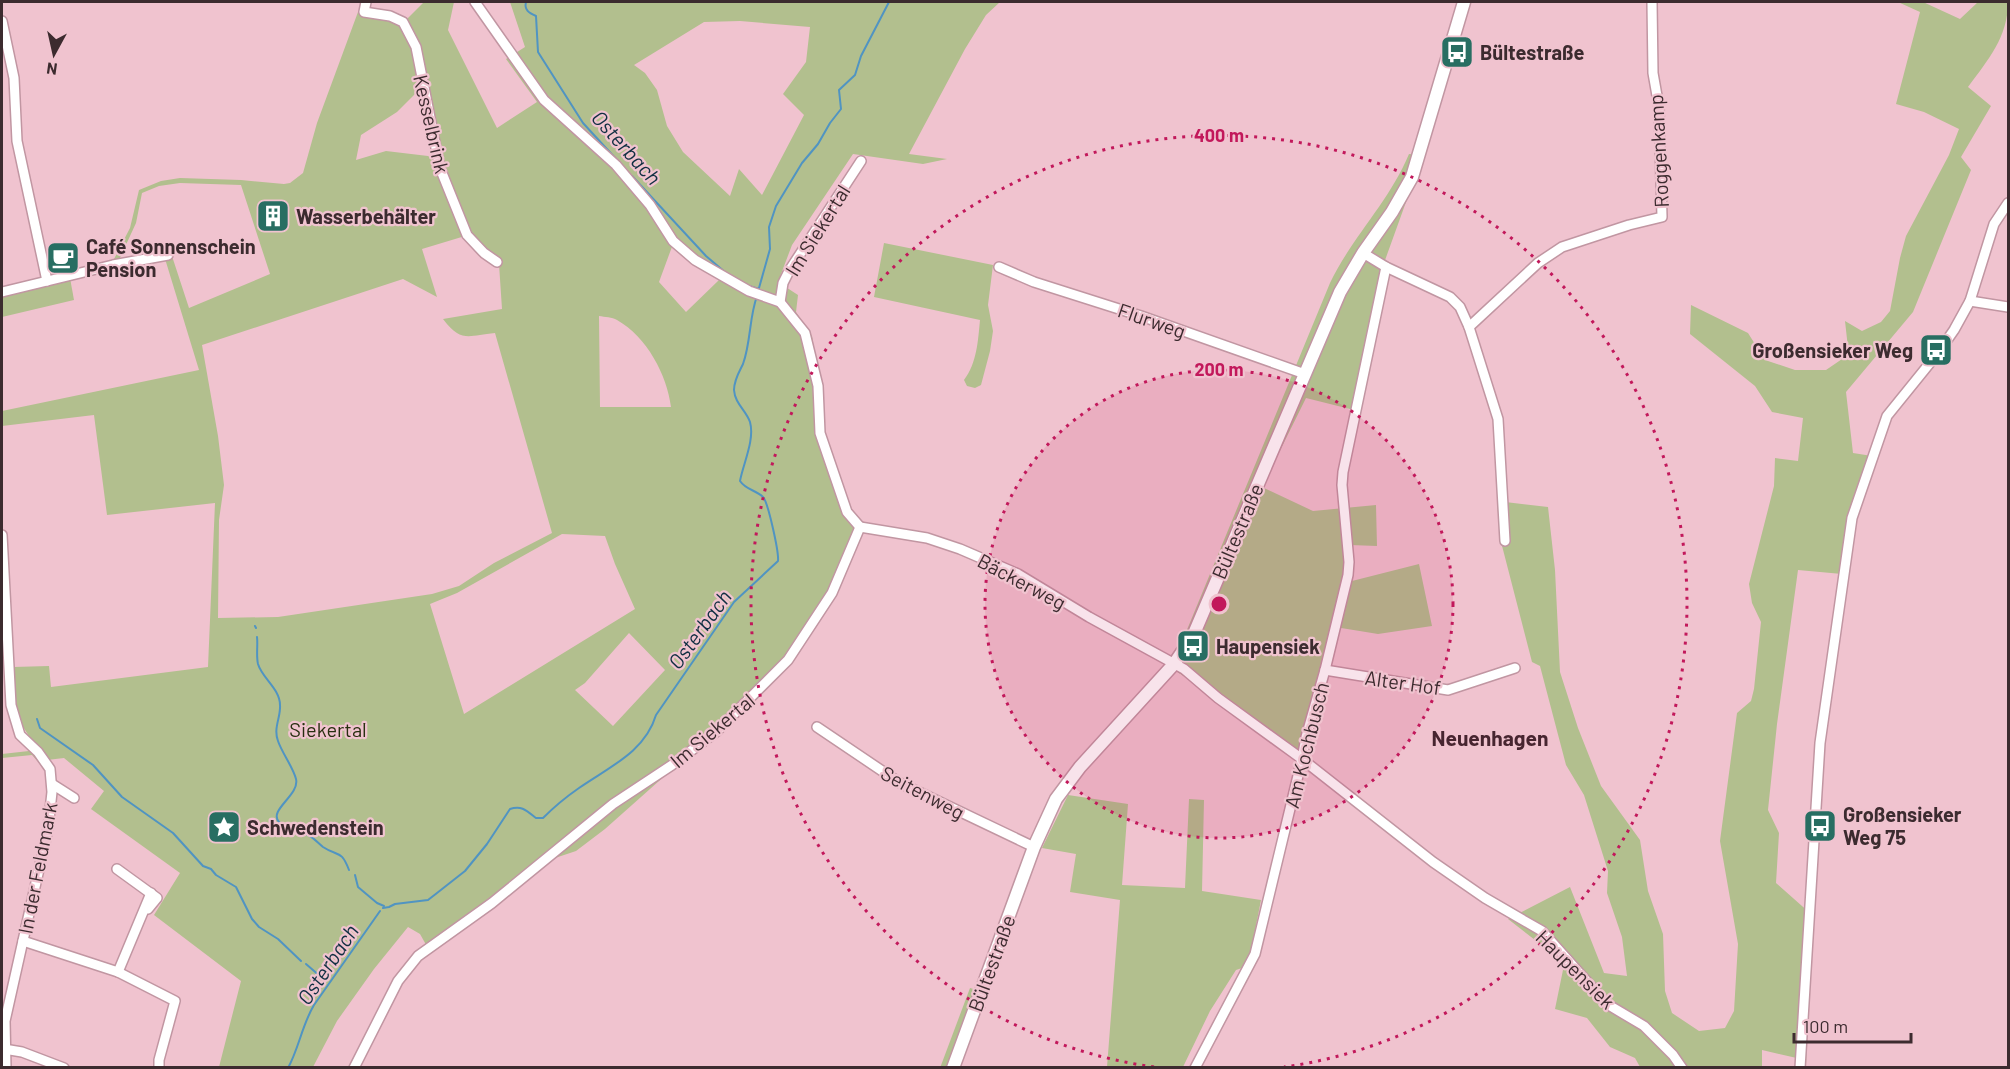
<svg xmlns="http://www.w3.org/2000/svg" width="2010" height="1069" font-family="Barlow,sans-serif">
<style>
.green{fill:#b2bf8e;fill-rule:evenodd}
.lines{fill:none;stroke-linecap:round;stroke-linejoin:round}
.stream{stroke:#5094c2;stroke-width:2}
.street-casing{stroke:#c196a2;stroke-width:12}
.secondary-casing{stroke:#c196a2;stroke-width:15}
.street{stroke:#fff;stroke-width:9}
.secondary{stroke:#fff;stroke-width:12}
.ring{fill:none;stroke:#c2185b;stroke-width:3;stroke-dasharray:3 6}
.labels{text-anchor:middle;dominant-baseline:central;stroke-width:4.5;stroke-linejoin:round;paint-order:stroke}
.poi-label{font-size:20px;font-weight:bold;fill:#3c2b2f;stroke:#f0c3cf;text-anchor:start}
.street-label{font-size:20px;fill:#3c2b2f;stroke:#f0c3cf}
.park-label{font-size:20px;fill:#282f10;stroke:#f0c3cf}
.water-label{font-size:21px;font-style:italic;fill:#102f42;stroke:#f0c3cf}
.neighbourhood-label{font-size:21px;font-weight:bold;fill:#472530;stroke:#f0c3cf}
.centre{fill:#c2185b;stroke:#f0c3cf;stroke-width:3}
.ring-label{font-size:18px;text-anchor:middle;font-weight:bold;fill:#c2185b;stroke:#f0c3cf;stroke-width:4.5;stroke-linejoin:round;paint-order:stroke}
</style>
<rect width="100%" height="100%" fill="#f0c3cf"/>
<!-- green -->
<g class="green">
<path d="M 424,2 L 454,2 L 448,30 L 497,128 L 537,102 L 506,59 L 525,47 L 510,2 L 1000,2 L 986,15 L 965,49 L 909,154 L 947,159 L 923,164 L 853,154 L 792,245 L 778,282 L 798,295 L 796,312 L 812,336 L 819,381 L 820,435 L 853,517 L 861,521 L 847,555 L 829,588 L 791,647 L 764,684 L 728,717 L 708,732 L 716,736 L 677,765 L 605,829 L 576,851 L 555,858 L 494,904 L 429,950 L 420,934 L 408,927 L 374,969 L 337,1021 L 313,1067 L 219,1067 L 241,981 L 154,915 L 180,873 L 91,809 L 104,791 L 64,758 L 47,760 L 41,765 L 32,755 L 2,758 L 2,754 L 38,750 L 16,716 L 13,667 L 49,666 L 51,687 L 208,667 L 215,503 L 107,515 L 94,415 L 2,426 L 2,411 L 199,370 L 166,262 L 164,259 L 113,261 L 130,228 L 139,190 L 161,181 L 180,178 L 241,180 L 284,184 L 290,183 L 303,173 L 317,123 L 358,12 L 390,18 L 402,24 ZM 740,21 L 810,27 L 806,62 L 783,94 L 804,115 L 762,195 L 739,169 L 730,196 L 683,152 L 667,126 L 657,90 L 645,73 L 634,65 L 704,22 ZM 419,90 L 435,160 L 428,156 L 386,151 L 356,160 L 361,135 L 397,112 ZM 180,183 L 241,185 L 270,274 L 189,308 L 170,250 L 119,260 L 136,223 L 142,193 L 159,186 ZM 465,236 L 499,264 L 502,309 L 443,319 C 462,344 469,335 495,333 L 552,533 L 494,563 L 459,586 L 432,594 L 278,617 L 218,618 L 219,520 L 224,485 L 218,436 L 202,345 L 403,279 L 437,297 L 422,249 ZM 673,244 L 719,280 L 686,312 L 659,282 ZM 599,316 C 605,317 612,317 617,320 C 647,337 667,375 671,407 L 600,407 ZM 562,534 L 605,536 L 615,564 L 635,609 L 464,714 L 430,604 L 457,593 ZM 629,633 L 665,670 L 613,726 L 575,690 L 585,683 Z"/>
<path d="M 1898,2 L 1923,2 L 1960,19 L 1978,2 L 2008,2 C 2008,37 1988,60 1968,87 L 1991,106 L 1961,157 L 1971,170 L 1913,312 L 1846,392 L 1853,453 L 1872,456 L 1842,574 L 1798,570 L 1777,724 L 1768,810 L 1779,833 L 1776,883 L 1811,914 L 1806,1067 L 1801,1067 L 1801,1059 L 1762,1050 L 1762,1067 L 1640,1067 L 1635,1058 L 1610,1047 L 1587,1018 L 1555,1009 L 1563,970 L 1544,947 L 1508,919 L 1570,887 L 1604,973 L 1627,976 L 1622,937 L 1607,893 L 1608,871 L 1584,795 L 1566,765 L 1540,666 L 1532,662 L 1500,538 L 1497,501 L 1548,507 L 1555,570 L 1560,672 L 1578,728 L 1601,786 L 1640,840 L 1648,891 L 1663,934 L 1665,991 L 1672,1013 L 1699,1031 L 1725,1028 L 1734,1011 L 1738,944 L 1720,841 L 1737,713 L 1751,701 L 1754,689 L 1761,622 L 1752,603 L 1749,584 L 1774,486 L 1775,458 L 1798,461 L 1803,418 L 1772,412 L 1755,386 L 1690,334 L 1691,305 L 1748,333 L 1765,360 L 1795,370 L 1826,370 L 1845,357 L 1848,348 L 1845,321 L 1862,331 L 1881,322 L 1890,311 L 1900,258 L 1906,236 L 1949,155 L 1959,129 L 1924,112 L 1896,104 L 1920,12 Z"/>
<path d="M 1409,154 L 1423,155 L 1384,263 L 1354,410 L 1306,398 L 1262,487 L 1313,511 L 1376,505 L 1377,546 L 1350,545 L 1348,582 L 1419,564 L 1432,626 L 1378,634 L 1335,627 L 1303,754 L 1165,664 L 1184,637 L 1330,283 C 1352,237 1389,202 1409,154 Z"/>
<path d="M 884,243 L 993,265 L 988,305 L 993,331 L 990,351 L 981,385 L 975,388 L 967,386 L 964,380 C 977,363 978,341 980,320 L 874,297 Z"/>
<path d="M 70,278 L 74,300 L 2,317 L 2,297 Z"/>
<path d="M 1068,795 L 1128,804 L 1122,885 L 1185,888 L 1189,799 L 1204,800 L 1202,891 L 1261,900 L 1248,966 L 1236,970 L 1210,1011 L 1183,1067 L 1107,1067 L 1120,900 L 1070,892 L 1076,854 L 1042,848 Z"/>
<path d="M 970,988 L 984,992 L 956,1067 L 940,1068 Z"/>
</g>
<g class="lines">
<!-- stream -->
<g class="stream">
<path d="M 526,2 C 524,10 529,13 536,16 L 538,52 L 583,123 L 616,159"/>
<path d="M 632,176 L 706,256 L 726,273"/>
<path d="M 749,286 L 759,289 L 759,290"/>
<path d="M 759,288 L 770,249 L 769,227 L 776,206 L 802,163 L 818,144 L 830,123 L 841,109 L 839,90 L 855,75 L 861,56 L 889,2"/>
<path d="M 255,626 L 256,628"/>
<path d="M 257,637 C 258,645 256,656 258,664 C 262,678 280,689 280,705 C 281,717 273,728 278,741 C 282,753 293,767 296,779 C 300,795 268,810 279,822 C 286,829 300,832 308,835 C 314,838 318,843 323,847 C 338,857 341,849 349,870"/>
<path d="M 37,719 L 40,728 L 93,765 L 122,797 L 173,833 L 203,866 L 211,869 L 216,875 L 236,887 L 252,919 L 259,927 L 278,939 L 301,961"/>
<path d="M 355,875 L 358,887 L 377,903 L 384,906"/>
<path d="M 383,908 L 389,907 L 395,904 L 428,900 L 437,893 L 465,871 L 487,844 L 510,809 C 522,805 527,811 536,818 L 543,818 C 554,807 566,797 579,788 C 609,767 645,752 656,715 L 734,602 L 778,561 C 779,552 768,502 763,497 C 756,490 746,490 740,481 C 743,464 755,440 750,422 C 746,410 735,404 734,390 C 734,380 739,372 743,364 C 751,342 749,318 757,296"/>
<path d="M 306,964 L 321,977"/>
<path d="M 288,1068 C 299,1048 302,1025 314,1005 L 380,911"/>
</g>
<defs>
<g id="street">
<path d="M 366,2 L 364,12 L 390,16 L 403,22 L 416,47 L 440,168 L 467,235 L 484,253 L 497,262"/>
<path d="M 475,2 L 544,100 L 616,165 L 650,205 L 673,241 L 695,260 L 749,291 L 780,302 L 805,333 L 818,386 L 820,433 L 847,512 L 860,527"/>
<path d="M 2,21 L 14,78 L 17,141 L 47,281"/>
<path d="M 1363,253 L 1386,267 L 1450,297 L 1460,307 L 1469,327 L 1498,419 L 1505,541"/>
<path d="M 999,267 L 1034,282 L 1141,316 L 1305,374"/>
<path d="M 2,292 L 113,265 L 168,255"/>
<path d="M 1970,301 L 2008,307"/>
<path d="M 780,302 L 783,283 L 789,271 L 861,161"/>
<path d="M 1469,327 L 1538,263 L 1562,247 L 1629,225 L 1662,217 L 1659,107 L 1653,73 L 1652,2"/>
<path d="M 860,527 L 927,538 L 960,549 L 1018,574 L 1089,617 L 1184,669 L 1218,698 L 1302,759 L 1433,862 L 1485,898 L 1542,931 L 1607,1004 L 1644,1026 L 1673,1055 L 1682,1068"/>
<path d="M 2,535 L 11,705 L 20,735 L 38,752 L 50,769 L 52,792 L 48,829 L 5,1021 L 6,1068"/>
<path d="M 1325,670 L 1448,690 L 1515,668"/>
<path d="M 817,727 L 900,783 L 1034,847"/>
<path d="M 52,784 L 74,798"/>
<path d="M 117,869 L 157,898 L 148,909"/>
<path d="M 23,941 L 118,972 L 175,1001 L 159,1060 L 159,1068"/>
<path d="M 118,972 L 151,893"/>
<path d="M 4,1049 L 22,1052 L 64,1068"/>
<path d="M 354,1068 L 398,981 L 418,956 L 492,903 L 613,804 L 672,765 L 716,732 L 788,660 L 832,593 L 860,527"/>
<path d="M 1195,1068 L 1255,954 L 1302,759 L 1306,737 L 1325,670 L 1348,575 L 1349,562 L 1342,485 L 1343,472 L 1386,267"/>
<path d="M 1800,1068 L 1820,743 L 1852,518 L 1887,416 L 1938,353 L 1954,330 L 1970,301 L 1994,224 L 2008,203"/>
</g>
<path id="secondary" d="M 953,1068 L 1034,847 L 1056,799 L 1080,767 L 1174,664 L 1193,636 L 1340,292 L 1363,253 L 1392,212 L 1412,177 L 1464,2"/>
</defs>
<!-- street casing -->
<use href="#street" class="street-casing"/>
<!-- secondary casing -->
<use href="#secondary" class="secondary-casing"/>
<!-- street -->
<use href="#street" class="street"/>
<!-- secondary -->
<use href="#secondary" class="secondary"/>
</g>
<!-- distance rings -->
<circle cx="1219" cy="604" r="234" fill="#c2185b" fill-opacity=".12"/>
<g class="ring">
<circle cx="1219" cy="604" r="234"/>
<path d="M1154 1067A468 468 0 1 1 1284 1067"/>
</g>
<!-- icons -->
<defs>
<symbol id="bus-square" viewBox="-11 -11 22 22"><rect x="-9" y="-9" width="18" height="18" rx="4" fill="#286e62" stroke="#f0c3cf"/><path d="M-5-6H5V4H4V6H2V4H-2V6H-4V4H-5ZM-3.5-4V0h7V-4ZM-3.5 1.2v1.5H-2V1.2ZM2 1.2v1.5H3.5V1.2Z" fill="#fff"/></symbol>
<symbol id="building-square" viewBox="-11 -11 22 22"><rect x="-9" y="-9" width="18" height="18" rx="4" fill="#286e62" stroke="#f0c3cf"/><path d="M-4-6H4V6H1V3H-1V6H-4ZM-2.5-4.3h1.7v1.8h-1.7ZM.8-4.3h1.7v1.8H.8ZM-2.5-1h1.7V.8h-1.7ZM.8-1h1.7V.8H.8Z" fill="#fff"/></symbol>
<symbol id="cafe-square" viewBox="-11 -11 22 22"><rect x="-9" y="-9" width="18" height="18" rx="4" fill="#286e62" stroke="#f0c3cf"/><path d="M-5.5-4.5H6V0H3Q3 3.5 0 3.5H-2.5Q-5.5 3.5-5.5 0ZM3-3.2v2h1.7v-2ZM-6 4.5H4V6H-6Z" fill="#fff"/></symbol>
<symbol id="sight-square" viewBox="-11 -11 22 22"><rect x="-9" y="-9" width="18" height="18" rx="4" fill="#286e62" stroke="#f0c3cf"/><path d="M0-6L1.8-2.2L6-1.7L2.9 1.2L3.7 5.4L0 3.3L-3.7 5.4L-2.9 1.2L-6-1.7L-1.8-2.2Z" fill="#fff"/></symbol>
</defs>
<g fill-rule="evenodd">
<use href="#bus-square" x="1438" y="33" width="38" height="38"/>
<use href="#building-square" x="254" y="197" width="38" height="38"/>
<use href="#cafe-square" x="44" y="239" width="38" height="38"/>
<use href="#bus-square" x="1917" y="331" width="38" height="38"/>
<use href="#bus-square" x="1174" y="627" width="38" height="38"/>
<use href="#bus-square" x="1801" y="807" width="38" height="38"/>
<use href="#sight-square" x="205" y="808" width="38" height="38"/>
</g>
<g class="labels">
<!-- poi labels -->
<g class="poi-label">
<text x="1480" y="52">Bültestraße</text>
<text x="296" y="216">Wasserbehälter</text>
<text x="86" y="246">Café Sonnenschein<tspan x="86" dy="23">Pension</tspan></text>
<text x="1913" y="350" text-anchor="end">Großensieker Weg</text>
<text x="1216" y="646">Haupensiek</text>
<text x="1843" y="814">Großensieker<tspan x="1843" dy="23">Weg 75</tspan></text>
<text x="247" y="827">Schwedenstein</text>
</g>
<!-- street labels -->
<g class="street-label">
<text transform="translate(432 124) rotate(77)">Kesselbrink</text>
<text transform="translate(1658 151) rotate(-93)">Roggenkamp</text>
<text transform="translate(817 230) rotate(-58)">Im Siekertal</text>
<text transform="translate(1152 320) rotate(19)">Flurweg</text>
<text transform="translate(1237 531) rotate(-67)">Bültestraße</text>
<text transform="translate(1022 581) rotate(28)">Bäckerweg</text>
<text transform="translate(1403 682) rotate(8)">Alter Hof</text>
<text transform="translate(712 730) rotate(-40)">Im Siekertal</text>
<text transform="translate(1306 745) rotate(-76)">Am Kochbusch</text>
<text transform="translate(923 792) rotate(28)">Seitenweg</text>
<text transform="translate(37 868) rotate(-79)">In der Feldmark</text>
<text transform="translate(991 963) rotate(-70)">Bültestraße</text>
<text transform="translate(1576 969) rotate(45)">Haupensiek</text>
</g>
<!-- park labels -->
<g class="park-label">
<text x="328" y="729">Siekertal</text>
</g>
<!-- water labels -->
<g class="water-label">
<text transform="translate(627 147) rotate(48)">Osterbach</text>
<text transform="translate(699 629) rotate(-54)">Osterbach</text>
<text transform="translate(327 964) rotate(-56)">Osterbach</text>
</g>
<!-- neighbourhood labels -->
<g class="neighbourhood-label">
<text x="1490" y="737">Neuenhagen</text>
</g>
</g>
<circle cx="1219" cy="604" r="9" class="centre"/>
<g class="ring-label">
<text x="1219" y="142">400 m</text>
<text x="1219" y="376">200 m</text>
</g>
<!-- border -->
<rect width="2010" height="1069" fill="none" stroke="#3c2b2f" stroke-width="6"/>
<!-- north arrow -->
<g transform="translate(54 54) rotate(188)" stroke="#f0c3cf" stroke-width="4.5" paint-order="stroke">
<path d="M0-4.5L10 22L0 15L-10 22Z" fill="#3c2b2f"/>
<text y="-9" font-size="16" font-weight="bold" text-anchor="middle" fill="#3c2b2f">N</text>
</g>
<!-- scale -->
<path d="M1794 1033v9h117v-9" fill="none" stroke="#3c2b2f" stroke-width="3"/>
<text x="1803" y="1033" font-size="18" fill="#3c2b2f" stroke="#f0c3cf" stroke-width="4.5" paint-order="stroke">100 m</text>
</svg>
